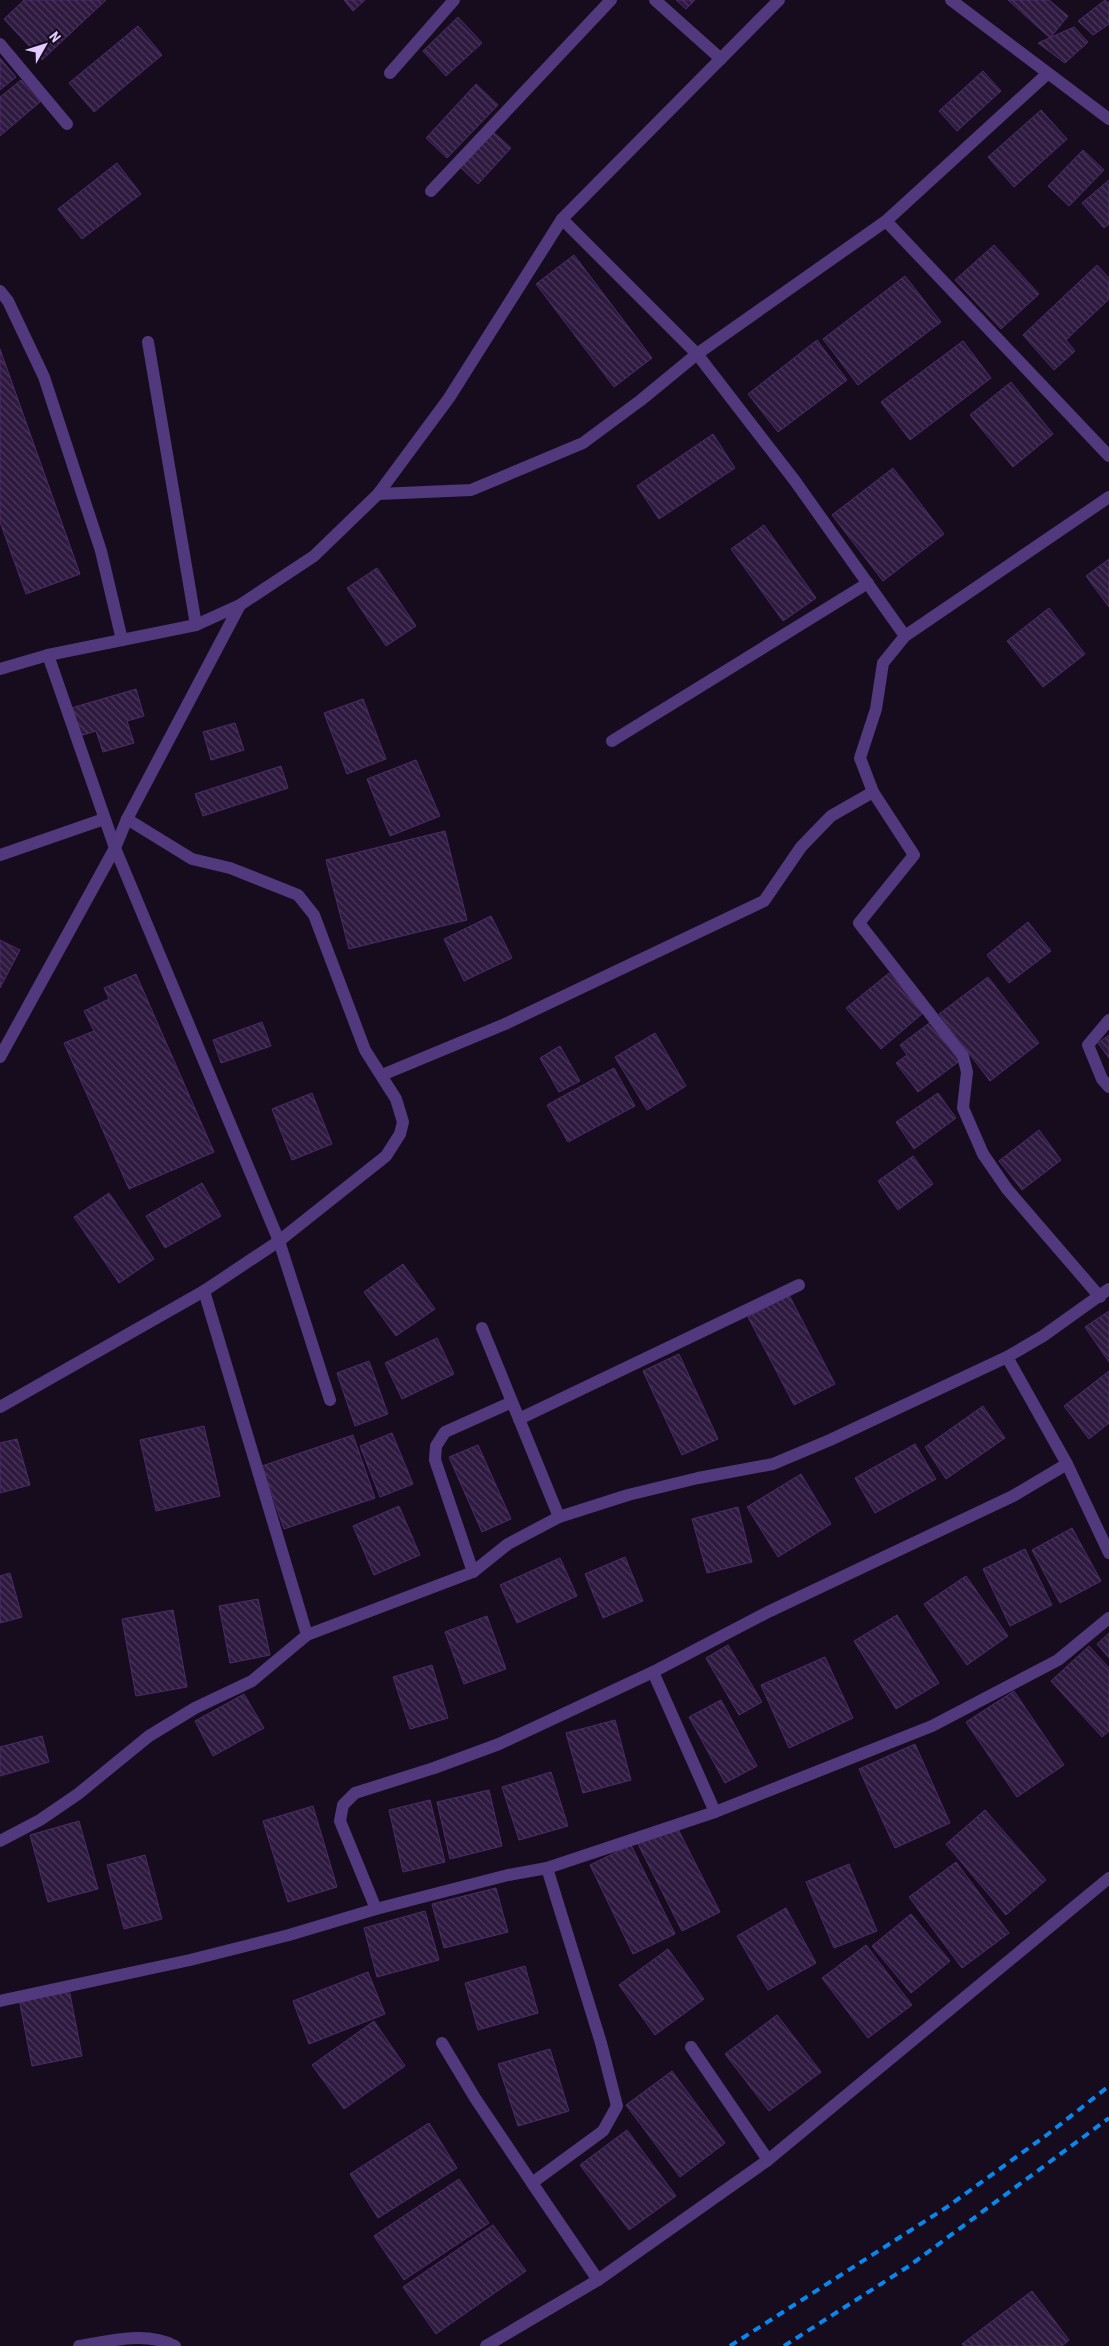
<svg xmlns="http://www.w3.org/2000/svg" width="1109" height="2346" font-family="'Roboto Condensed',sans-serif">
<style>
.building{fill:url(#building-back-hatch);stroke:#4d2b6a}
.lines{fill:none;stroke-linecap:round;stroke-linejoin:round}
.minor{stroke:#52387d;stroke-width:12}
.tertiary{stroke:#52387d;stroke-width:12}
.rail{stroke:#0588f0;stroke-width:4;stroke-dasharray:8 6;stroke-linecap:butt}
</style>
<defs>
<pattern id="building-back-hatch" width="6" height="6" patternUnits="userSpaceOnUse" patternTransform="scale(1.25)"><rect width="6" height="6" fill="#2e193f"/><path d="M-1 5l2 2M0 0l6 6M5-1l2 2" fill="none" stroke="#4c395c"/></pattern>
</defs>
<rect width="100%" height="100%" fill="#160c1e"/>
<!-- building -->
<g class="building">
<path d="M 24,0 L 106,0 L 42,60 L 4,19 Z"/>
<path d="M 344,0 L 365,0 L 353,11 Z"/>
<path d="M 676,0 L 695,0 L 686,9 Z"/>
<path d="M 1008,0 L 1049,0 L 1068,16 L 1050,38 Z"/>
<path d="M 1105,0 L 1109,3 L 1109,24 L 1093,35 L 1078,21 Z"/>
<path d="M 458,17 L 482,43 L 446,76 L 423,51 Z"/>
<path d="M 138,26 L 162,55 L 94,112 L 69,83 Z"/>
<path d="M 1074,27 L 1088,42 L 1065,63 L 1038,43 Z"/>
<path d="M 0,58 L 16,77 L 0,90 Z"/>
<path d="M 983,71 L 1001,91 L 957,131 L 939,111 Z"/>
<path d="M 21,80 L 40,102 L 0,136 L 0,97 Z"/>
<path d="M 476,84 L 498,105 L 447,158 L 426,138 Z"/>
<path d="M 1041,110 L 1067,139 L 1014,187 L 988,157 Z"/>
<path d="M 491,130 L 511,148 L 478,184 L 458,165 Z"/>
<path d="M 1083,150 L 1104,170 L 1069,206 L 1048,186 Z"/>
<path d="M 117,163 L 141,194 L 82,239 L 58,209 Z"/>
<path d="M 1109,180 L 1109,224 L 1104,228 L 1082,203 Z"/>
<path d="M 994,245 L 1039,294 L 1001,329 L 955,280 Z"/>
<path d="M 574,255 L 652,358 L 614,387 L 536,284 Z"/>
<path d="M 1097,265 L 1109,278 L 1109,299 L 1066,340 L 1075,351 L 1054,370 L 1023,335 Z"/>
<path d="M 905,276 L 941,322 L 858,385 L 823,339 Z"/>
<path d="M 817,340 L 847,380 L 778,432 L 748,394 Z"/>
<path d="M 963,341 L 991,378 L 910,440 L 881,402 Z"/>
<path d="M 0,349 L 80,574 L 26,594 L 0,522 Z"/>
<path d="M 1011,382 L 1053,434 L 1013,467 L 970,415 Z"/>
<path d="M 713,434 L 735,468 L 659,519 L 637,486 Z"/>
<path d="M 893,468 L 944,534 L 883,581 L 832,515 Z"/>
<path d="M 764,525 L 816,598 L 783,621 L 731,549 Z"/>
<path d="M 1109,559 L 1109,607 L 1086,576 Z"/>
<path d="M 377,568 L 416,626 L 386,646 L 347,588 Z"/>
<path d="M 1049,608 L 1085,654 L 1043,687 L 1007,641 Z"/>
<path d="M 136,689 L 144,716 L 127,721 L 134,743 L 103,752 L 96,731 L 76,737 L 68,709 Z"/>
<path d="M 363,699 L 386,759 L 347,774 L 324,713 Z"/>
<path d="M 235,723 L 244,750 L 211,760 L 203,732 Z"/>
<path d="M 416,760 L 440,816 L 390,836 L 367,779 Z"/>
<path d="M 281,766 L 288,788 L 203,816 L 195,794 Z"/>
<path d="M 445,831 L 467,920 L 349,949 L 326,860 Z"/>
<path d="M 491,916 L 512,958 L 464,981 L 444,939 Z"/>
<path d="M 1028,922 L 1051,951 L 1009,983 L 987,955 Z"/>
<path d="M 0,940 L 20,950 L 0,988 Z"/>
<path d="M 889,973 L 923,1013 L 881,1049 L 846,1008 Z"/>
<path d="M 136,974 L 214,1152 L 129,1189 L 64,1043 L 94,1031 L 84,1011 L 109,999 L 104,988 Z"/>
<path d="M 988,977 L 1039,1043 L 990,1081 L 939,1014 Z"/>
<path d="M 932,1021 L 961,1060 L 918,1092 L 896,1063 L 907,1055 L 900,1045 Z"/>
<path d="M 262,1022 L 271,1046 L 221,1063 L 213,1040 Z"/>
<path d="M 655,1033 L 686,1086 L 647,1110 L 615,1057 Z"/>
<path d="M 1109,1035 L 1109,1058 L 1098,1043 Z"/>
<path d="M 560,1046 L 580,1081 L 559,1092 L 540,1058 Z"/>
<path d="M 614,1068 L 635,1106 L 568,1142 L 547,1105 Z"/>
<path d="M 312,1093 L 332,1144 L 292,1160 L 272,1109 Z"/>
<path d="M 938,1093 L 956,1118 L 914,1149 L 896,1122 Z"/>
<path d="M 1039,1130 L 1061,1160 L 1022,1190 L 999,1161 Z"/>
<path d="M 913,1156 L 933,1184 L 898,1210 L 878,1181 Z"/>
<path d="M 202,1183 L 221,1216 L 165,1248 L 146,1216 Z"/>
<path d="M 109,1193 L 154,1259 L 119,1283 L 74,1217 Z"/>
<path d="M 403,1264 L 435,1309 L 396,1336 L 364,1292 Z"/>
<path d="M 789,1295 L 835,1384 L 794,1405 L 748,1317 Z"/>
<path d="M 1109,1311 L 1109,1362 L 1085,1327 Z"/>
<path d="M 437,1338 L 454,1374 L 402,1399 L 385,1363 Z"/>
<path d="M 679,1354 L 718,1439 L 682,1455 L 643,1371 Z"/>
<path d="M 369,1361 L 388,1414 L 355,1426 L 337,1373 Z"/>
<path d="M 1109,1371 L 1109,1423 L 1089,1439 L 1064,1406 Z"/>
<path d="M 983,1406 L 1005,1438 L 946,1479 L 925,1447 Z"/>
<path d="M 204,1426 L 220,1496 L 156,1511 L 140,1440 Z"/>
<path d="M 392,1433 L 413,1484 L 380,1497 L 360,1446 Z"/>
<path d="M 353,1435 L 375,1498 L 284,1529 L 262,1466 Z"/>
<path d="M 17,1439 L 30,1485 L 0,1493 L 0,1443 Z"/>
<path d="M 915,1444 L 936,1479 L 875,1513 L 855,1478 Z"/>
<path d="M 478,1445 L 511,1519 L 482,1532 L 449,1457 Z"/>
<path d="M 801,1474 L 831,1524 L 778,1557 L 747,1507 Z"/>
<path d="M 399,1506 L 420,1555 L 374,1575 L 353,1526 Z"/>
<path d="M 738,1507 L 752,1562 L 707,1573 L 692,1519 Z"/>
<path d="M 1072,1528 L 1101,1581 L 1060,1603 L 1032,1550 Z"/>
<path d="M 1025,1549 L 1052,1605 L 1010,1626 L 983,1569 Z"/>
<path d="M 625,1557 L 643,1601 L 603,1618 L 585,1574 Z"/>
<path d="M 560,1558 L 577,1596 L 517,1623 L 500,1585 Z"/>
<path d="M 10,1573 L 22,1617 L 0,1623 L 0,1576 Z"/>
<path d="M 966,1576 L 1008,1636 L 967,1665 L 924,1604 Z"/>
<path d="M 258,1599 L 270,1655 L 230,1663 L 219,1606 Z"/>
<path d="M 173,1610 L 187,1687 L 136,1696 L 122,1619 Z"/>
<path d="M 897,1615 L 939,1683 L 896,1709 L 854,1641 Z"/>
<path d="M 487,1616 L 506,1669 L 464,1684 L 445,1632 Z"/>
<path d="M 1109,1633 L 1109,1658 L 1097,1644 Z"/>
<path d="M 728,1645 L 762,1702 L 739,1715 L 706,1658 Z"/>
<path d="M 1089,1646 L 1109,1668 L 1109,1731 L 1102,1737 L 1051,1681 Z"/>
<path d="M 825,1657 L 853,1718 L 789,1748 L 761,1685 Z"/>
<path d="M 432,1665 L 448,1718 L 410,1729 L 393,1677 Z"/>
<path d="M 1014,1691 L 1064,1765 L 1017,1797 L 966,1722 Z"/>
<path d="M 244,1694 L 264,1728 L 213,1756 L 195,1721 Z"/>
<path d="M 721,1700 L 757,1766 L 725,1783 L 689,1717 Z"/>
<path d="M 615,1720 L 631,1780 L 583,1793 L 566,1733 Z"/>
<path d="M 42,1736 L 49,1762 L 0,1776 L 0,1747 Z"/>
<path d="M 915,1744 L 950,1823 L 895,1848 L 859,1769 Z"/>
<path d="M 551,1772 L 568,1826 L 519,1840 L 502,1787 Z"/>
<path d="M 489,1790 L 502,1846 L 450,1859 L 437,1802 Z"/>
<path d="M 430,1800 L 445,1862 L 403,1872 L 389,1810 Z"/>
<path d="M 313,1806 L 337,1887 L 288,1902 L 263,1821 Z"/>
<path d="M 985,1810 L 1046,1880 L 1006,1915 L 946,1844 Z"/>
<path d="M 79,1821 L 98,1889 L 48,1902 L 30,1835 Z"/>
<path d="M 676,1825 L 720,1912 L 682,1931 L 638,1844 Z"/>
<path d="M 631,1845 L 675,1934 L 633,1954 L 590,1865 Z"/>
<path d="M 145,1855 L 162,1919 L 124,1929 L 107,1865 Z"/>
<path d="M 956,1862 L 1009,1933 L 962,1968 L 909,1897 Z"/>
<path d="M 849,1864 L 877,1931 L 834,1948 L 806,1882 Z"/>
<path d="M 496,1888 L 508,1932 L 444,1948 L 432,1904 Z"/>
<path d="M 786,1908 L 816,1963 L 768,1990 L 737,1936 Z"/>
<path d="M 425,1911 L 439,1960 L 377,1977 L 364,1928 Z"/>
<path d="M 911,1914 L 950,1961 L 911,1993 L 872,1946 Z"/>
<path d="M 866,1945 L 912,2005 L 868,2038 L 822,1978 Z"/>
<path d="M 668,1949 L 704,1999 L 655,2035 L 619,1985 Z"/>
<path d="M 525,1966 L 538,2013 L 478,2030 L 465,1983 Z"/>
<path d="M 368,1972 L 385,2014 L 309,2044 L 293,2001 Z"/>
<path d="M 69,1989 L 82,2056 L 32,2066 L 19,1999 Z"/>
<path d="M 777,2015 L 821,2072 L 769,2111 L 725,2054 Z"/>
<path d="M 374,2021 L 405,2066 L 344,2109 L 312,2065 Z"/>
<path d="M 550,2049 L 569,2111 L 518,2126 L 498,2064 Z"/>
<path d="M 672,2071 L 725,2143 L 680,2177 L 626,2105 Z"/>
<path d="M 429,2123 L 457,2168 L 378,2218 L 350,2174 Z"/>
<path d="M 627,2130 L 676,2196 L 629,2230 L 580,2165 Z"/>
<path d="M 459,2179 L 489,2223 L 404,2280 L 374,2236 Z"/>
<path d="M 493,2225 L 526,2271 L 436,2334 L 403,2287 Z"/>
<path d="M 1032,2291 L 1069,2340 L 1062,2346 L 964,2346 L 962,2344 Z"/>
</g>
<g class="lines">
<!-- minor -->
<g class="minor">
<path d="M 655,0 L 721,59"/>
<path d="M 0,44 L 67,124"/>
<path d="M 390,73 L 454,0"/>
<path d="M 431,191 L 611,0"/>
<path d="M 562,219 L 697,354 L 795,481 L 905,636"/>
<path d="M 886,221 L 1109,456"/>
<path d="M 0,291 L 8,301 L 44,377 L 101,551 L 122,640"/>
<path d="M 148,342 L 196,625"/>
<path d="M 378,494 L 471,490 L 583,443 L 641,400 L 697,354 L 886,221 L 1047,74"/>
<path d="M 48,655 L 115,848 L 279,1241 L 330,1400"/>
<path d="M 612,741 L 868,583"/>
<path d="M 0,855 L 104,819"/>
<path d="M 1109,1020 L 1088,1045 L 1102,1079 L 1109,1087"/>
<path d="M 382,1075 L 505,1024 L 764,901 L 801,847 L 831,816 L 873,792"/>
<path d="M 204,1291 L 307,1635"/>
<path d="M 1100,1297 L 1007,1189 L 983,1154 L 963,1108 L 967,1072 L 963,1056 L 859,923 L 914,855 L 873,792 L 860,758 L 876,709 L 883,663 L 905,636 L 1109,497"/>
<path d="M 482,1328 L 559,1517"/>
<path d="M 1007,1357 L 1067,1464 L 1109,1553"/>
<path d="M 0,1407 L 204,1291 L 279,1241 L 386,1156 L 400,1134 L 403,1122 L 396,1099 L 365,1050 L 314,915 L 298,895 L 230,868 L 192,859 L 127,819"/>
<path d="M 519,1419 L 799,1285"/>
<path d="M 473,1572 L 435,1460 L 436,1446 L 445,1432 L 512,1402"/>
<path d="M 653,1672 L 715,1812"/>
<path d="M 0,1841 L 40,1820 L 78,1794 L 149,1736 L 195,1708 L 252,1681 L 307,1635 L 473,1572 L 508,1544 L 559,1517 L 628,1495 L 698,1478 L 773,1464 L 830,1440 L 1007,1357 L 1043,1336 L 1109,1289"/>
<path d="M 547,1868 L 601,2043 L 617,2106 L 603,2131 L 532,2183 L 598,2280"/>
<path d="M 376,1909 L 340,1821 L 343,1805 L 355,1793 L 434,1768 L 499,1744 L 653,1672 L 768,1612 L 1013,1496 L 1067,1464"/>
<path d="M 0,2001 L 190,1960 L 289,1935 L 376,1909 L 508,1875 L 547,1868 L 715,1812 L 932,1726 L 1058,1660 L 1109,1618"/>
<path d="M 442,2043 L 475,2098 L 532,2183"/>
<path d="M 691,2047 L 768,2160"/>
<path d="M 79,2346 C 111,2341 146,2331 175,2346"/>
<path d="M 486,2346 L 598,2280 L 768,2160 L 1109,1878"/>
</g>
<!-- tertiary -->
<g class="tertiary">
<path d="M 951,0 L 1109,119"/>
<path d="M 0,669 L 48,655 L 196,625 L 240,605 L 314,556 L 378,494 L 449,398 L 562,219 L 779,0"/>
<path d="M 0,1057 L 115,848 L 127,819 L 240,605"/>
</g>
<!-- rail -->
<g class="rail">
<path d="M 730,2346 L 947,2207 L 1048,2134 L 1109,2086"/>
<path d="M 784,2346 L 909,2266 L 1109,2118"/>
</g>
</g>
<!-- north arrow -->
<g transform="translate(45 45) rotate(51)" stroke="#160c1e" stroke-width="4" paint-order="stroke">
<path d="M0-4L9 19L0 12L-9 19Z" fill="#e2cbfe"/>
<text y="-8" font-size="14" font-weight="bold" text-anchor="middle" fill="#e2cbfe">N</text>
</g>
</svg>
